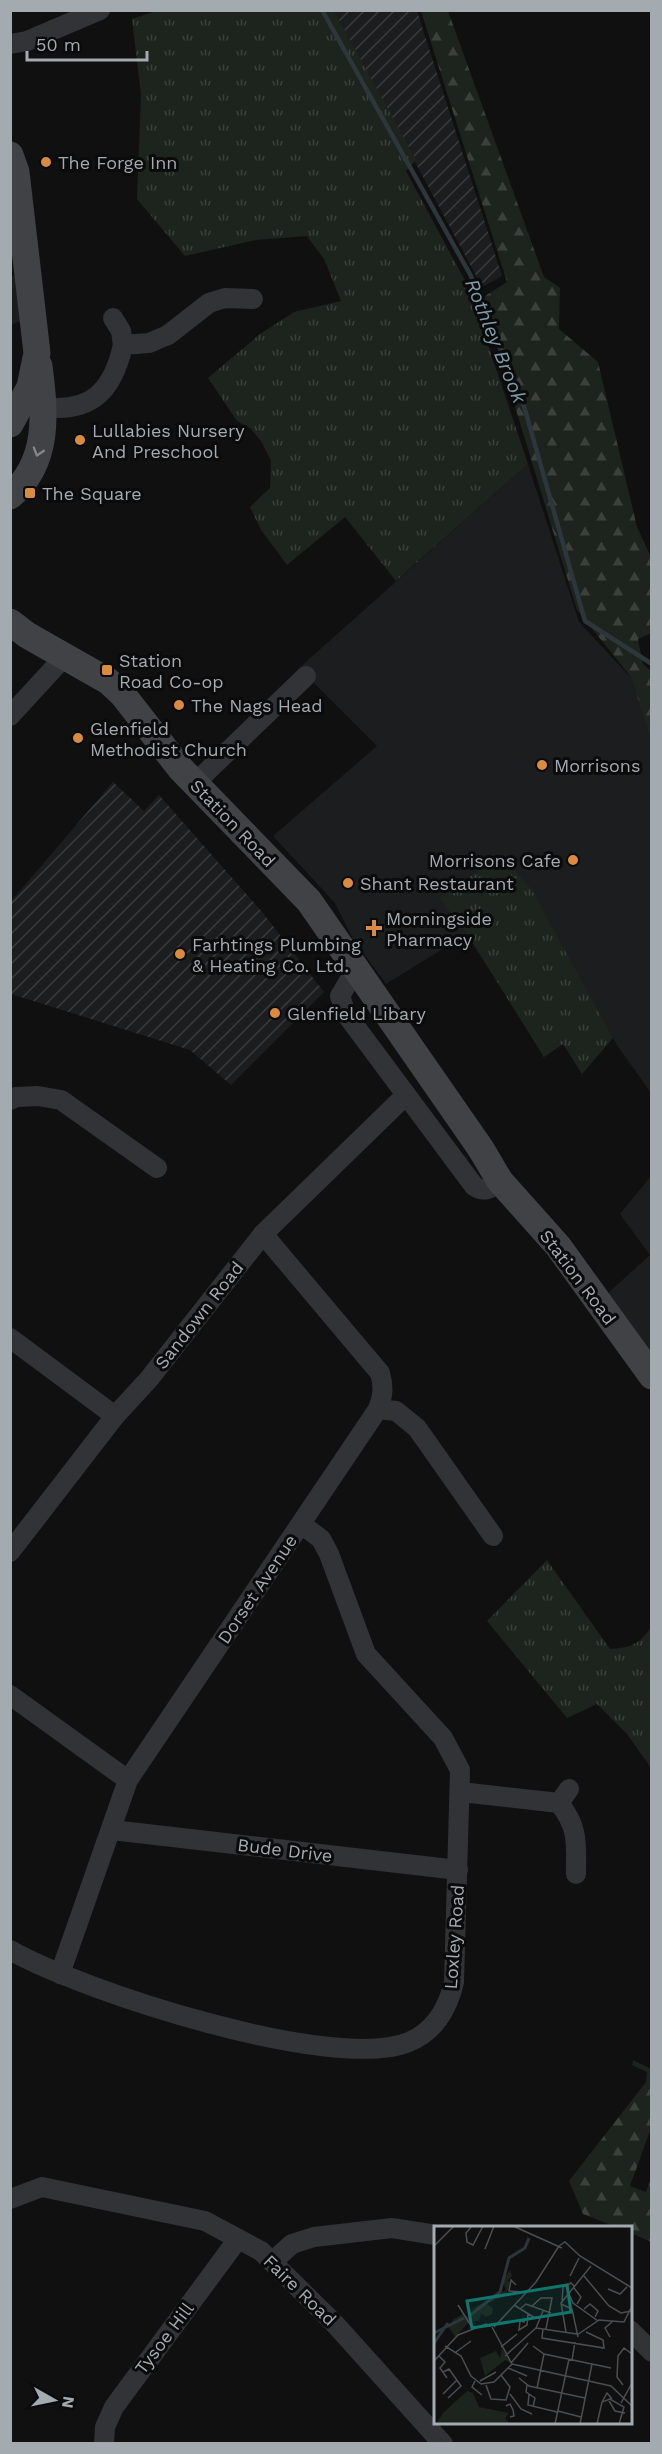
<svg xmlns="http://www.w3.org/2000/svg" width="662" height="2454" font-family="'Work Sans',sans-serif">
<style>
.built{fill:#1c1d1e}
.industrial{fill:url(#industrial-furrows)}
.grass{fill:url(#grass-tufts)}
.forest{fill:url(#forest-firs)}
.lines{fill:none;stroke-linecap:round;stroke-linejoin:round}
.stream{stroke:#2d363a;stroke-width:4.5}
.street{stroke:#323336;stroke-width:20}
.secondary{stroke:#404246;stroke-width:27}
.oneway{stroke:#80868b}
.poi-dot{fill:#db8b3f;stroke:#0b0b0c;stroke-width:2}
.labels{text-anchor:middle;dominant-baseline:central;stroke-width:6;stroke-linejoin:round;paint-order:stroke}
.poi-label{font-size:18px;fill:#a3aab0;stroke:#0b0b0c;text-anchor:start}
.street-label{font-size:18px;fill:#a3aab0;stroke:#0b0b0c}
.water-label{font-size:20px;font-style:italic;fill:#7d9ca8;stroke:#0b0b0c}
.inset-river{fill:none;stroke:#2d363a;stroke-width:3}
.inset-road{fill:none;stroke:#4b4e51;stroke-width:1.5}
.view{fill:#0f766e;fill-opacity:0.15;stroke:#0f766e;stroke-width:3}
.inset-edge{fill:none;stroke:#a3aab0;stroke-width:3}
</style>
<defs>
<pattern id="industrial-furrows" width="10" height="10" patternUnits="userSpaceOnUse" patternTransform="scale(1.5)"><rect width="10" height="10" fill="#1c1d1e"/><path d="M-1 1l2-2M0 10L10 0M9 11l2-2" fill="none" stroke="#3a3b3c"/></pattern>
<pattern id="grass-tufts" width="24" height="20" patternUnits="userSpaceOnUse" patternTransform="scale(1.5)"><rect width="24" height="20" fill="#1d231d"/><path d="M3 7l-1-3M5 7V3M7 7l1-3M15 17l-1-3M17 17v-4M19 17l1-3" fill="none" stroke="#3b403b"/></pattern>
<pattern id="forest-firs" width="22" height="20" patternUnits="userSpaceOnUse" patternTransform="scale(1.5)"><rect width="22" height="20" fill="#1d231d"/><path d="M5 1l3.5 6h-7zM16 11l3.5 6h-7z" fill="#3b403b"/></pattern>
</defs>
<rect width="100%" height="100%" fill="#101011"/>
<!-- built -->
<g class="built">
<path d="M 17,275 L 23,320 L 11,325 L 11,277 Z"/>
<path d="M 528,464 L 579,622 L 651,699 L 651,1093 L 617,1045 L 579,979 L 440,898 L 467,934 L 386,984 L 353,939 L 335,903 L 273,836 L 377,746 L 299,668 Z"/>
<path d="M 651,1176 L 651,1362 L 606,1295 L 650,1255 L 620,1214 Z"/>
</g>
<!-- industrial -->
<g class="industrial">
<path d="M 334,11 L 417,11 L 502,276 L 482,287 Z"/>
<path d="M 113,782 L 144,811 L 159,795 L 263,913 L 324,992 L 231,1085 L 190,1050 L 11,994 L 12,900 Z"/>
</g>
<!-- grass -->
<g class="grass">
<path d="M 159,10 L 334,11 L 416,160 L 406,171 L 469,288 L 528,464 L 396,581 L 345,517 L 287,565 L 261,530 L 250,507 L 270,488 L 271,461 L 261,441 L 251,429 L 237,421 L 208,378 L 260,334 L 294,312 L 341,301 L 324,259 L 307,236 L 256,240 L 185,256 L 137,199 L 141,95 L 132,19 Z"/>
<path d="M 494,860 L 515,871 L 532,890 L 613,1038 L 582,1074 L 563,1044 L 544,1057 L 467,934 L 439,898 Z"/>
<path d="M 547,1560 L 610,1649 C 630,1648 640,1644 651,1627 L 651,1768 L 627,1734 L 597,1704 L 567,1718 L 487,1621 Z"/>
</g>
<!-- forest -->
<g class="forest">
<path d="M 421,11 L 448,11 L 544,277 L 560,288 L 559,329 L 598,362 L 637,527 L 651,557 L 651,633 L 638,639 L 643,664 L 651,671 L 651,740 L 631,677 L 577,610 L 482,298 L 507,282 Z"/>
<path d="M 633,2060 L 651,2069 L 651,2128 L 630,2186 L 646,2192 L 651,2179 L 651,2242 L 631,2233 L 630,2228 L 616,2227 L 583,2214 L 569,2181 L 646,2082 L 647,2072 L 632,2065 Z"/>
</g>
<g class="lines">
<!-- stream -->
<path class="stream" d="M 322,10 L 471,276 L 524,406 L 585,621 L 652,664"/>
<!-- street -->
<g class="street">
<path d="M 10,44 L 27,41 L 100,10"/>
<path d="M 113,318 L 121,331 L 123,345"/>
<path d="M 44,407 C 92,413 113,390 123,345 L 149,343 L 168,335 L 209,303 L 225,298 L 253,299"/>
<path d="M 10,716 L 66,655"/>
<path d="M 195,783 L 306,676"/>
<path d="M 359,973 L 350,979 L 340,996 L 346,1014 L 474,1186 C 484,1193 491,1189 500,1181"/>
<path d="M 10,1100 L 16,1097 L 38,1096 L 61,1100 L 157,1168"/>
<path d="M 10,1338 L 115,1416"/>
<path d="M 378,1409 L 396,1411 L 417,1428 L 493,1536"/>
<path d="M 10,1552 L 115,1416 L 149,1379 L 263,1234 L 406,1095"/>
<path d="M 10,1695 L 128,1780"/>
<path d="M 569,1789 L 559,1803 C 579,1828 576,1844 576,1874"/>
<path d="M 461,1792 L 559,1803"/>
<path d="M 112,1830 L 458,1870"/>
<path d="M 10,1950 C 82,1991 334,2073 409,2042 C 435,2031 448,2008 454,1982 L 460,1770 L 443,1738 L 366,1654 L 329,1554 L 321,1539 L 301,1524"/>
<path d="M 60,1974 L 128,1780 L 378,1409 C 383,1396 384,1387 380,1373 L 263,1234"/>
<path d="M 10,2199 L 42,2187 L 205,2221 L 261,2251 L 334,2323 L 443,2444"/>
<path d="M 272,2262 L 292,2244 L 314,2237 L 392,2228 L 436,2235"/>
<path d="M 630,2330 L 652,2352"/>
<path d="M 104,2444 L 105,2427 L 114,2407 L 238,2239"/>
</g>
<!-- secondary -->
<g class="secondary">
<path d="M 10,155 L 16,172 L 37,353 L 30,387 L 10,424"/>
<path d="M 10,496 C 50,462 45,413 39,366"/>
<path d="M 10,622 L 27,635 L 108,681 L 123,695 L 180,768 L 309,901 L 481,1149 L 500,1181 L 558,1246 L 652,1376"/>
</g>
</g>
<!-- one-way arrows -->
<defs><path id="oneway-chevron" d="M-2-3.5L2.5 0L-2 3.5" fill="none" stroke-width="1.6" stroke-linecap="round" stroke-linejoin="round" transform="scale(1.5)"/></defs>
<use class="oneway" href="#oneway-chevron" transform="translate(38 452) rotate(107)"/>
<!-- markers -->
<g class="poi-dot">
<circle cx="46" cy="162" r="6"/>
<circle cx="80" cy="440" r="6"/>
<rect x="24" y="487" width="12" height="12" rx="3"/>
<rect x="101" y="664" width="12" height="12" rx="3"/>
<circle cx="179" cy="705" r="6"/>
<circle cx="78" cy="738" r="6"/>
<circle cx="542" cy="765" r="6"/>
<circle cx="573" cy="860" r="6"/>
<circle cx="348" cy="883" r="6"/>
<path d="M371 919h6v6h6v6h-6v6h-6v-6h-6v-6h6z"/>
<circle cx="180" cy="954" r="6"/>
<circle cx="275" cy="1013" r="6"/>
</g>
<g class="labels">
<!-- poi labels -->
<g class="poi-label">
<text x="58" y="162">The Forge Inn</text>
<text x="92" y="430">Lullabies Nursery<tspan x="92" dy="21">And Preschool</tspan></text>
<text x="42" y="493">The Square</text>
<text x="119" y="660">Station<tspan x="119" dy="21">Road Co-op</tspan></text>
<text x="191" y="705">The Nags Head</text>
<text x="90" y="728">Glenfield<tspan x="90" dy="21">Methodist Church</tspan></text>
<text x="554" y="765">Morrisons</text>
<text x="561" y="860" text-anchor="end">Morrisons Cafe</text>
<text x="360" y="883">Shant Restaurant</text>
<text x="386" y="918">Morningside<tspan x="386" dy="21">Pharmacy</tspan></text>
<text x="192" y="944">Farhtings Plumbing<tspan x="192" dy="21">&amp; Heating Co. Ltd.</tspan></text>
<text x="287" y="1013">Glenfield Libary</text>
</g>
<!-- street labels -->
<g class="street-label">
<text transform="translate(233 823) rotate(46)">Station Road</text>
<text transform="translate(578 1277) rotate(53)">Station Road</text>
<text transform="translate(199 1315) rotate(-52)">Sandown Road</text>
<text transform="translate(257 1589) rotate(-56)">Dorset Avenue</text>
<text transform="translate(285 1850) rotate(7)">Bude Drive</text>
<text transform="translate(454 1937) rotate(-86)">Loxley Road</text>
<text transform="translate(300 2290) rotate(44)">Faire Road</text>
<text transform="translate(164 2338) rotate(-53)">Tysoe Hill</text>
</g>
<!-- water labels -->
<g class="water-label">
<text transform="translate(496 341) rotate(68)">Rothley Brook</text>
</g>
</g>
<!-- overview -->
<g transform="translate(434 2226)">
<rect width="198" height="198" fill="#101011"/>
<path d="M 53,78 L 59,82 L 58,88 L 52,91 L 47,87 L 45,95 L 36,95 L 21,111 L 14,100 L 20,93 L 29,88 L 33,91 ZM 68,122 L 78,138 L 71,134 L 51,150 L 46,132 L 62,125 L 66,132 ZM 33,165 L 39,167 L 45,181 L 75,187 L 71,192 L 76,198 L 2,198 L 9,187 Z" fill="#1d231d"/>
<path d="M 76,44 L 78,50 L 73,55 L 76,56 L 72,69 L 29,88 L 72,64 L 69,54 Z" fill="#1d231d"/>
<path class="inset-river" d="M 35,90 L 66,66 L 75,32 L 91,22 L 95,12M 0,107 L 30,92M 0,117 L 14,97"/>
<path class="inset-road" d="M 38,0 L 32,7 L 33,16 L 39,19 L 49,0M 79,0 L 128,22M 140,0 L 160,0M 0,20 L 20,0M 125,20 L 131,16 L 146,30 L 198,62M 51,23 L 60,0M 136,50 L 145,32M 150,50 L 175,80 L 187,87 L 197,85M 82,59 L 77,54 L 75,65 L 90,66M 140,62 L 147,71 L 143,78M 174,63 L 186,68 L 193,61M 135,68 L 139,77 L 164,95M 128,77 L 129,61 L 137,57 L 141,61M 127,78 L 138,83 L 144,111M 24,79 L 39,103M 80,79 L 101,92M 98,80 L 107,72 L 118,72 L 112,103M 86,83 L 92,78 L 117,87M 150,83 L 156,78 L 164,85 L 161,91M 91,96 L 86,95 L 85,104 L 93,99 L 94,88M 58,101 L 78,138M 60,101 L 102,56 L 125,20M 102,102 L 143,108M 102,102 L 109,85M 109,103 L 108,112 L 170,122 L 169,114 L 152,106M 132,106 L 127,77 L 157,40M 143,109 L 165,94 L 190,96 L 198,80M 176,111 L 171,102 L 178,96M 11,120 L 27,130 L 37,150 L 47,158 L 60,156 L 78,138M 99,120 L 110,128 L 177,142M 67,121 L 83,108M 22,126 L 37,115M 5,130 L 11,136 L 6,142 L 13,152M 71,130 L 102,102M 138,134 L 141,116M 0,135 L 24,109 L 52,98 L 57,100M 77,137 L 94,117M 78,138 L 177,160 L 198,180M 74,142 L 93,150M 9,146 L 15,143 L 27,160 L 14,172M 85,152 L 95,160 L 151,172M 41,155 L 38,161 L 48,169M 46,155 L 62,146M 52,159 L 57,173 L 72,174 L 76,161 L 67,149M 93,159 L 92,166 L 101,172 L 99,181M 189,159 L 183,151 L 184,130 L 190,122 L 198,128M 103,162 L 110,128M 9,168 L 23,154M 76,168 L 87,183 L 98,188M 95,168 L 94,179 L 123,186M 174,173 L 181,185 L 191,187M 168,176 L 173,167 L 178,173M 187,177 L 198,157M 72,180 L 76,178 L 79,184 L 80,190 L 76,191M 124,185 L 147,191M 121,198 L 135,133M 146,198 L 158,138M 163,198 L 168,176 L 176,173 L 190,181 L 185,198"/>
<path class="view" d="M 133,59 L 137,86 L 38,102 L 33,75 Z"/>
<rect width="198" height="198" class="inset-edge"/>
</g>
<!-- border -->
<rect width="662" height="2454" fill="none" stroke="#a3aab0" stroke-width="24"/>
<!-- north arrow -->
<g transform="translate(54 2400) rotate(99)" stroke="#0b0b0c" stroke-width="4.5" paint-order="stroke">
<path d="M0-4.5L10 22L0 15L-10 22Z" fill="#a3aab0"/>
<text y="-9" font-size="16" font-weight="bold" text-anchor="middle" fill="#a3aab0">N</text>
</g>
<!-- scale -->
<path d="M27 51v9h120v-9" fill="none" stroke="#a3aab0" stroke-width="3"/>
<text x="36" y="51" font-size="18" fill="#a3aab0" stroke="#0b0b0c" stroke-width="4.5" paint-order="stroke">50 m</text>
</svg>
